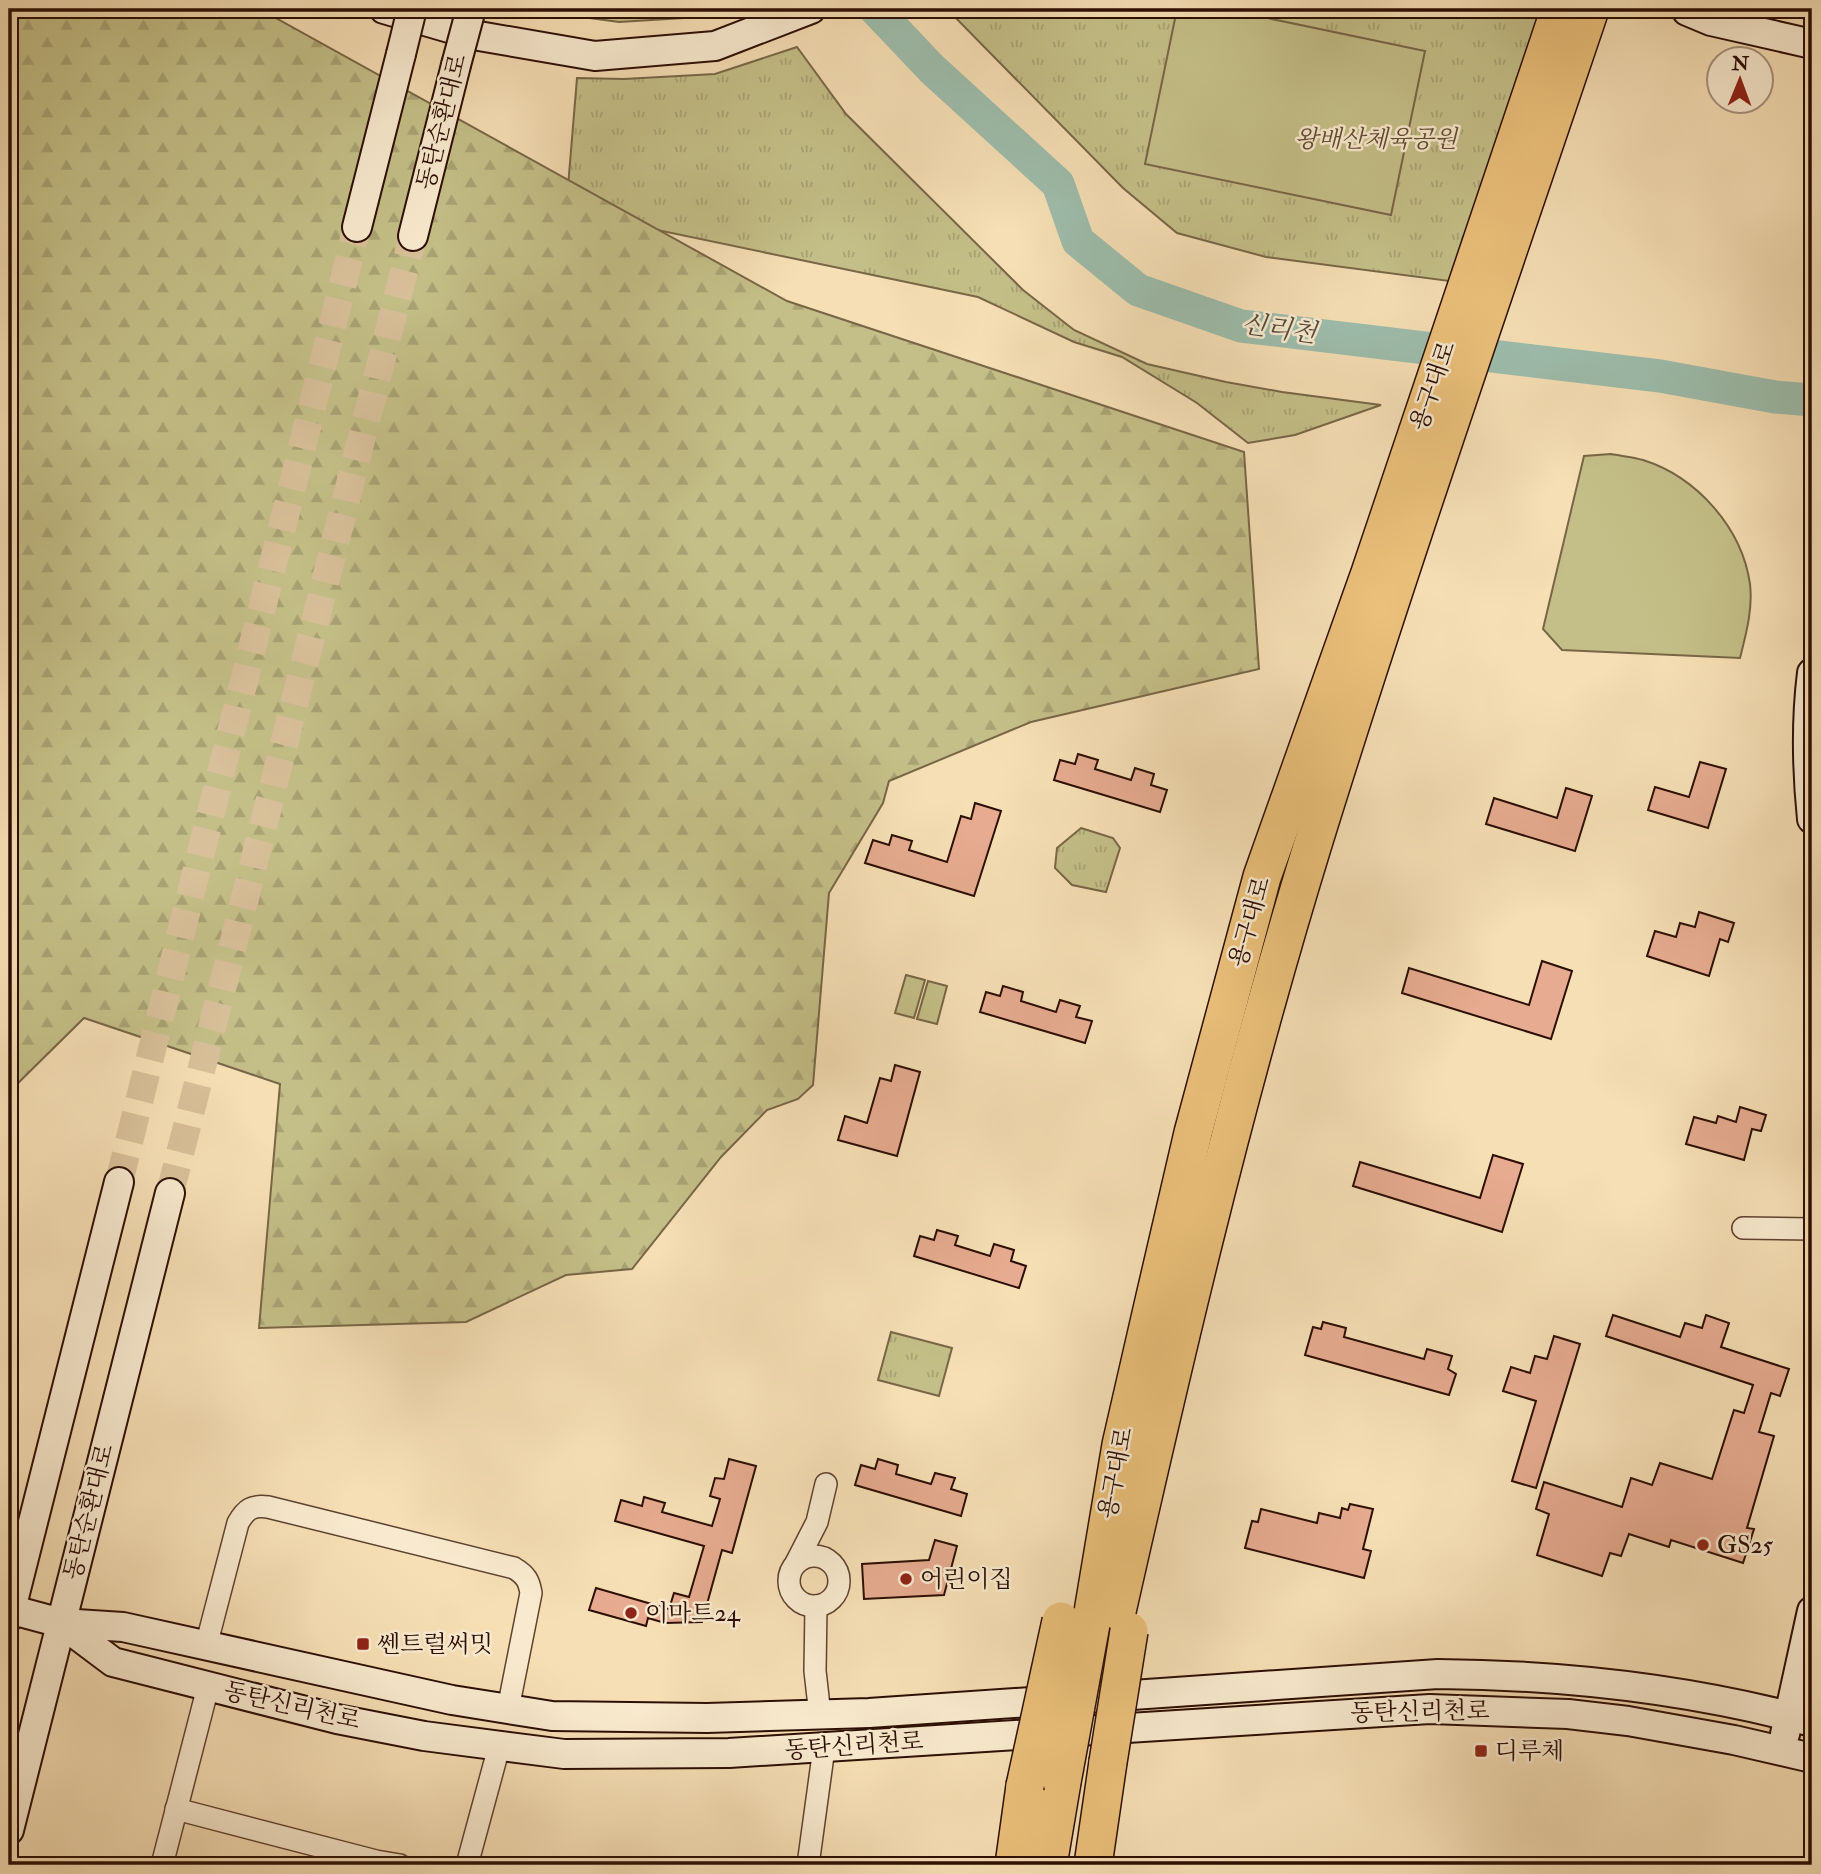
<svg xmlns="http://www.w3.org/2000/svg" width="1821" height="1874" font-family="'IM FELL Double Pica','Noto Serif KR',serif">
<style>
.grass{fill:url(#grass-tufts);stroke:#786646;stroke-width:2}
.forest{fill:url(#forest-firs);stroke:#786646;stroke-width:2}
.garden{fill:#c4bf88;stroke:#786646;stroke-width:2}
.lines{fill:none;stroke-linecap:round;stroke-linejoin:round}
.river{stroke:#9dbdac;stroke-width:33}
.building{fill:#e6ab90;stroke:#2c0e03;stroke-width:2}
.secondary-tunnel{stroke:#d8c09a;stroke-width:28;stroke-dasharray:28 14;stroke-linecap:butt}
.street-casing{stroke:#5e4230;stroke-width:24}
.secondary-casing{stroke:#2c0e03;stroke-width:32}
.highway-casing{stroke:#2c0e03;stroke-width:40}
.street{stroke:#f9eacf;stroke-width:21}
.secondary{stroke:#f9eacf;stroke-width:28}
.highway{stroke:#ebc07a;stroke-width:37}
.secondary-bridge-casing{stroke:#2c0e03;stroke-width:32;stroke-linecap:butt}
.highway-bridge-casing{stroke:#2c0e03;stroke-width:40;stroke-linecap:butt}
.secondary-bridge{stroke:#f9eacf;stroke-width:28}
.highway-bridge{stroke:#ebc07a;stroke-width:37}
.poi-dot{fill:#8f2418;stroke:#f9eacf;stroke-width:2.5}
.labels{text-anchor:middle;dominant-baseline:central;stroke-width:5;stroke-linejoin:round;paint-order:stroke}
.street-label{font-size:24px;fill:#2c0e03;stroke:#f9eacf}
.park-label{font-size:24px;font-style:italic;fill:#614c32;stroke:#f9eacf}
.poi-label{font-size:24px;fill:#2c0e03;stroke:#f9eacf;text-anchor:start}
.water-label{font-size:26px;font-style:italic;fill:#544b3e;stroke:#f9eacf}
</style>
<defs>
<pattern id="grass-tufts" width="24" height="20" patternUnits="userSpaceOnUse" patternTransform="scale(1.75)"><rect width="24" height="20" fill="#c4bf88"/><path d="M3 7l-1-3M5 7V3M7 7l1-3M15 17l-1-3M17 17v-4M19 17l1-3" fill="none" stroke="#a9a374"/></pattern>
<pattern id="forest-firs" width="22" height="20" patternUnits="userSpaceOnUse" patternTransform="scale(1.75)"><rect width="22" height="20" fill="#c4bf88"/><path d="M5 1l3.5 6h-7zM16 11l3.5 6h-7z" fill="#a9a374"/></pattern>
</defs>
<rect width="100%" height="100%" fill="#f6dfb5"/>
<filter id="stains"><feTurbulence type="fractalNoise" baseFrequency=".00286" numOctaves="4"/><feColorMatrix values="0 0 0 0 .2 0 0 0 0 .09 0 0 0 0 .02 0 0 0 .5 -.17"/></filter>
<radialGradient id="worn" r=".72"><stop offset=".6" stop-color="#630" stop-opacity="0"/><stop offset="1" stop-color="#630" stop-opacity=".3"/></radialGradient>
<!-- grass -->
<g class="grass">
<path d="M 523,9 L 728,9 L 701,17 L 619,22 Z"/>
<path d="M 947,9 L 1554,9 L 1472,284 L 1266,257 L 1177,233 L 1123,188 Z"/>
<path d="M 797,47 L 846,114 L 1023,290 L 1074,330 L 1147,364 L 1226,382 L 1282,392 L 1381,405 L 1295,435 L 1248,443 L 1197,403 L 1122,357 L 1074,342 L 978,297 L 566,211 L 577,78 L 624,79 L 715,74 Z"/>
<path d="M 1081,828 L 1113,838 L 1120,848 L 1106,892 L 1072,885 L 1055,868 L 1057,848 Z"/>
<path d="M 891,1332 L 952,1348 L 939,1396 L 878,1380 Z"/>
</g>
<!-- forest -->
<path class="forest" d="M 9,9 L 247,9 L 263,11 L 787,301 L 1244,452 L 1259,669 L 1031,722 L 889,781 L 883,803 L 829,893 L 813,1085 L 798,1099 L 767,1110 L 721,1157 L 632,1269 L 566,1275 L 466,1322 L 259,1328 L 280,1084 L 84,1018 L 9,1092 Z"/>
<!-- garden -->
<g class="garden">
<path d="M 1177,9 L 1224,9 L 1425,51 L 1391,215 L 1145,164 Z"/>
<path d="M 1611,454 C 1621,456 1633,457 1643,460 C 1697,477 1742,528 1750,584 C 1753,609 1746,634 1740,658 L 1562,650 L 1543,629 L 1584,456 Z"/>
<path d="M 906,975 L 925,980 L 914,1018 L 895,1013 Z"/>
<path d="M 928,981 L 947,986 L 937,1024 L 917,1019 Z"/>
</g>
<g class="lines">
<!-- river -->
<path class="river" d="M 875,9 L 932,69 L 1058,184 L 1078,241 L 1138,290 L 1241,326 L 1660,376 L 1775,397 L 1812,400"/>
</g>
<!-- building -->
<g class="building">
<path d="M 1078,754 L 1098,760 L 1095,769 L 1131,780 L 1135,768 L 1154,774 L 1151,785 L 1167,790 L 1160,812 L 1054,780 L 1060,760 L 1075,764 Z"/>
<path d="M 1700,762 L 1726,769 L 1708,828 L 1648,810 L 1655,787 L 1689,797 Z"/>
<path d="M 1566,788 L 1592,796 L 1575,851 L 1486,824 L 1494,798 L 1557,818 Z"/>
<path d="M 975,803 L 1001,811 L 974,896 L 865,863 L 873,840 L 889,845 L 892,835 L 912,841 L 909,850 L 947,862 L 961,816 L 971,819 Z"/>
<path d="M 1699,912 L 1734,923 L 1728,942 L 1720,939 L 1709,976 L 1647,956 L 1655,931 L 1676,937 L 1680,923 L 1695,927 Z"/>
<path d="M 1542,961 L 1572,971 L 1551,1039 L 1402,993 L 1409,968 L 1529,1005 Z"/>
<path d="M 1003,986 L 1023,992 L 1021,1001 L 1056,1012 L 1060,1000 L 1080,1006 L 1076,1017 L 1092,1021 L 1085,1043 L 980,1012 L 986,992 L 1000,996 Z"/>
<path d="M 895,1065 L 920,1072 L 897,1156 L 838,1140 L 845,1116 L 867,1123 L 880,1078 L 891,1081 Z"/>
<path d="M 1740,1107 L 1766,1115 L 1761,1131 L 1752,1129 L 1744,1160 L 1686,1144 L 1694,1117 L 1716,1123 L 1718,1116 L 1736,1122 Z"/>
<path d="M 1493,1155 L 1523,1164 L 1502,1232 L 1353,1186 L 1360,1162 L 1480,1198 Z"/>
<path d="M 937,1230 L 958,1236 L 955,1245 L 990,1256 L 994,1244 L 1014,1250 L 1011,1261 L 1026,1266 L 1019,1288 L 914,1256 L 920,1236 L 934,1240 Z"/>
<path d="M 1613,1315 L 1680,1337 L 1685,1323 L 1702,1328 L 1706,1315 L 1729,1323 L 1721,1347 L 1789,1369 L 1780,1396 L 1771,1393 L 1759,1432 L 1774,1436 L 1747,1528 L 1754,1529 L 1743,1563 L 1671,1540 L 1669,1547 L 1629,1534 L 1621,1556 L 1610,1553 L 1602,1576 L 1537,1555 L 1549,1514 L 1536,1509 L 1544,1482 L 1622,1507 L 1631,1478 L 1652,1485 L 1660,1463 L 1712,1479 L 1734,1410 L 1744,1413 L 1753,1385 L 1606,1336 Z"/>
<path d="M 1323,1322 L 1346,1328 L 1344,1337 L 1424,1359 L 1427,1349 L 1452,1356 L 1448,1369 L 1456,1374 L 1449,1395 L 1305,1355 L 1313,1327 L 1321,1329 Z"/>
<path d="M 1554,1336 L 1580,1344 L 1536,1488 L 1512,1481 L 1536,1401 L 1503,1391 L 1511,1367 L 1530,1373 L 1535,1356 L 1547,1359 Z"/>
<path d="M 729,1459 L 756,1466 L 732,1553 L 722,1550 L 702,1622 L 665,1623 L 648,1618 L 646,1626 L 589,1610 L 596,1588 L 669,1609 L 674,1593 L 689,1597 L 704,1546 L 615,1521 L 621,1500 L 642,1506 L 644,1497 L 665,1503 L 662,1512 L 712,1526 L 720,1499 L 710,1496 L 715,1478 L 724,1479 Z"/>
<path d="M 878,1459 L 898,1465 L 896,1474 L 931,1484 L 935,1473 L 955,1478 L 951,1489 L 967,1494 L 961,1516 L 855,1485 L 861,1465 L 875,1469 Z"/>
<path d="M 1350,1504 L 1373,1509 L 1363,1549 L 1371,1551 L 1364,1578 L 1245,1548 L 1252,1521 L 1258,1522 L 1261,1509 L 1317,1523 L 1319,1513 L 1340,1518 L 1342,1508 L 1348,1510 Z"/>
<path d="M 935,1540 L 957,1546 L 944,1595 L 864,1599 L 862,1564 L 929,1560 Z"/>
</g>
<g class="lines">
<!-- secondary-tunnel -->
<g class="secondary-tunnel">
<path d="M 119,1182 L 357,227"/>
<path d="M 170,1193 L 413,236"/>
</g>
<defs>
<g id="street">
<path d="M 1743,1228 L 1812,1229"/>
<circle cx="814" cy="1581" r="25"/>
<path d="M 796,1563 L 817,1522 L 826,1484"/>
<path d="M 816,1606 L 815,1671 L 820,1715"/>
<path d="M 206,1646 L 238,1523 C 246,1509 252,1505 268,1507 L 514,1568 C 526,1575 529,1581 531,1593 L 508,1709"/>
<path d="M 176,1809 L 376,1861 L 400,1865"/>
<path d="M 162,1865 L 208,1687"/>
<path d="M 467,1865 L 499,1747"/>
<path d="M 808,1865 L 824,1748"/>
</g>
<g id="secondary">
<path d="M 384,9 L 473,35 L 595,56 L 715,46 L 811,9"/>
<path d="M 1708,9 L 1687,11 L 1711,21 L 1812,44"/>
<path d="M 357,227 L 401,54"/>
<path d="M 413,236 L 456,65"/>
<path d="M 1812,673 C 1806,721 1807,770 1812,819"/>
<path d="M 9,1609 L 61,1623 L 123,1627 L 452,1700 L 552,1716 L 707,1718 L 869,1713 L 1438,1674 C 1564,1675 1690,1689 1812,1722"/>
<path d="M 9,1617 L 119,1182"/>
<path d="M 61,1623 L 113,1662 L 337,1719 L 424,1736 L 564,1754 L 729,1753 L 1430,1709 L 1568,1714 L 1628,1721 L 1734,1740 L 1812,1758"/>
<path d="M 1785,1734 L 1812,1611"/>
<path d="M 9,1830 L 170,1193"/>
</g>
<g id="highway">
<path d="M 1091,1624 L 1121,1445 L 1154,1301 L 1193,1133 L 1262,877 L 1370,573 L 1560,9"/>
<path d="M 1113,1629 C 1172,1367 1233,1104 1312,847 C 1399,566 1496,288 1590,9"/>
<path d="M 1014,1865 L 1025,1786"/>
<path d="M 1048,1865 L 1062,1782"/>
<path d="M 1093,1865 L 1108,1762"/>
</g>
</defs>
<!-- street casing -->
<use href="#street" class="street-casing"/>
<!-- secondary casing -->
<use href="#secondary" class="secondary-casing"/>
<!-- highway casing -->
<use href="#highway" class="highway-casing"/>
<!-- street -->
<use href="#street" class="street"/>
<!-- secondary -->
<use href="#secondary" class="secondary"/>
<!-- highway -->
<use href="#highway" class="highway"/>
<defs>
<g id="secondary-bridge">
<path d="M 401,54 L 412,9"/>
<path d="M 456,65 L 471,9"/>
</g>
<g id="highway-bridge">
<path d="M 1108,1762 L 1129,1631"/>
<path d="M 1062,1782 L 1091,1624"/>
<path d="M 1025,1786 L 1061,1621"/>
</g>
</defs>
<!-- secondary-bridge casing -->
<use href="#secondary-bridge" class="secondary-bridge-casing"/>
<!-- highway-bridge casing -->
<use href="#highway-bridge" class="highway-bridge-casing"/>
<!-- secondary-bridge -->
<use href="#secondary-bridge" class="secondary-bridge"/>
<!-- highway-bridge -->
<use href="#highway-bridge" class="highway-bridge"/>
</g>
<!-- markers -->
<g class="poi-dot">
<circle cx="1703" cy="1545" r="7"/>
<circle cx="906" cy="1579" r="7"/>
<circle cx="631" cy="1613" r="7"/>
<rect x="356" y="1637" width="14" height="14" rx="3.5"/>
<rect x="1474" y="1744" width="14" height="14" rx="3.5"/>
</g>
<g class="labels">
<!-- street labels -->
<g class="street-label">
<text transform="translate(442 122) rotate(-76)">동탄순환대로</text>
<text transform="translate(1433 386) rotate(-71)">용구대로</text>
<text transform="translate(1250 922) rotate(-74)">용구대로</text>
<text transform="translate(1116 1473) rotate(-79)">용구대로</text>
<text transform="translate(89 1512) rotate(-76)">동탄순환대로</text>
<text transform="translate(292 1706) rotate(13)">동탄신리천로</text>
<text transform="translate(1420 1712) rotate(-1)">동탄신리천로</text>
<text transform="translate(854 1746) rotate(-4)">동탄신리천로</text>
</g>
<!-- park labels -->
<g class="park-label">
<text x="1376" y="139">왕배산체육공원</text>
</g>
<!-- poi labels -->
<g class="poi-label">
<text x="1717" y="1545">GS25</text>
<text x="920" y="1579">어린이집</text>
<text x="645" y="1613">이마트24</text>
<text x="377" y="1644">쎈트럴써밋</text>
<text x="1495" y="1751">디루체</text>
</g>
<!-- water labels -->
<g class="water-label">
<text transform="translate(1279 329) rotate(8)">신리천</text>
</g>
</g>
<!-- margin -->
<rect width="1821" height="1874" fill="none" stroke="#f6dfb5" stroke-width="35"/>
<rect x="10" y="10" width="1800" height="1853" fill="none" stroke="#2c0e03" stroke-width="3.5"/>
<rect x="18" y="18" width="1786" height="1839" fill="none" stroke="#2c0e03" stroke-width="2"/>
<!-- north arrow -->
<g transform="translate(1740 80) rotate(1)"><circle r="33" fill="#f9eacf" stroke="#a7927d" stroke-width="2"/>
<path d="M0-5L12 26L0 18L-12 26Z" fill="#8f2418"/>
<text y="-10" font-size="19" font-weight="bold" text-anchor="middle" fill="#2c0e03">N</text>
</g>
<rect width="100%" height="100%" filter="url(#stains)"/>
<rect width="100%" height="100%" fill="url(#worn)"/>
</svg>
